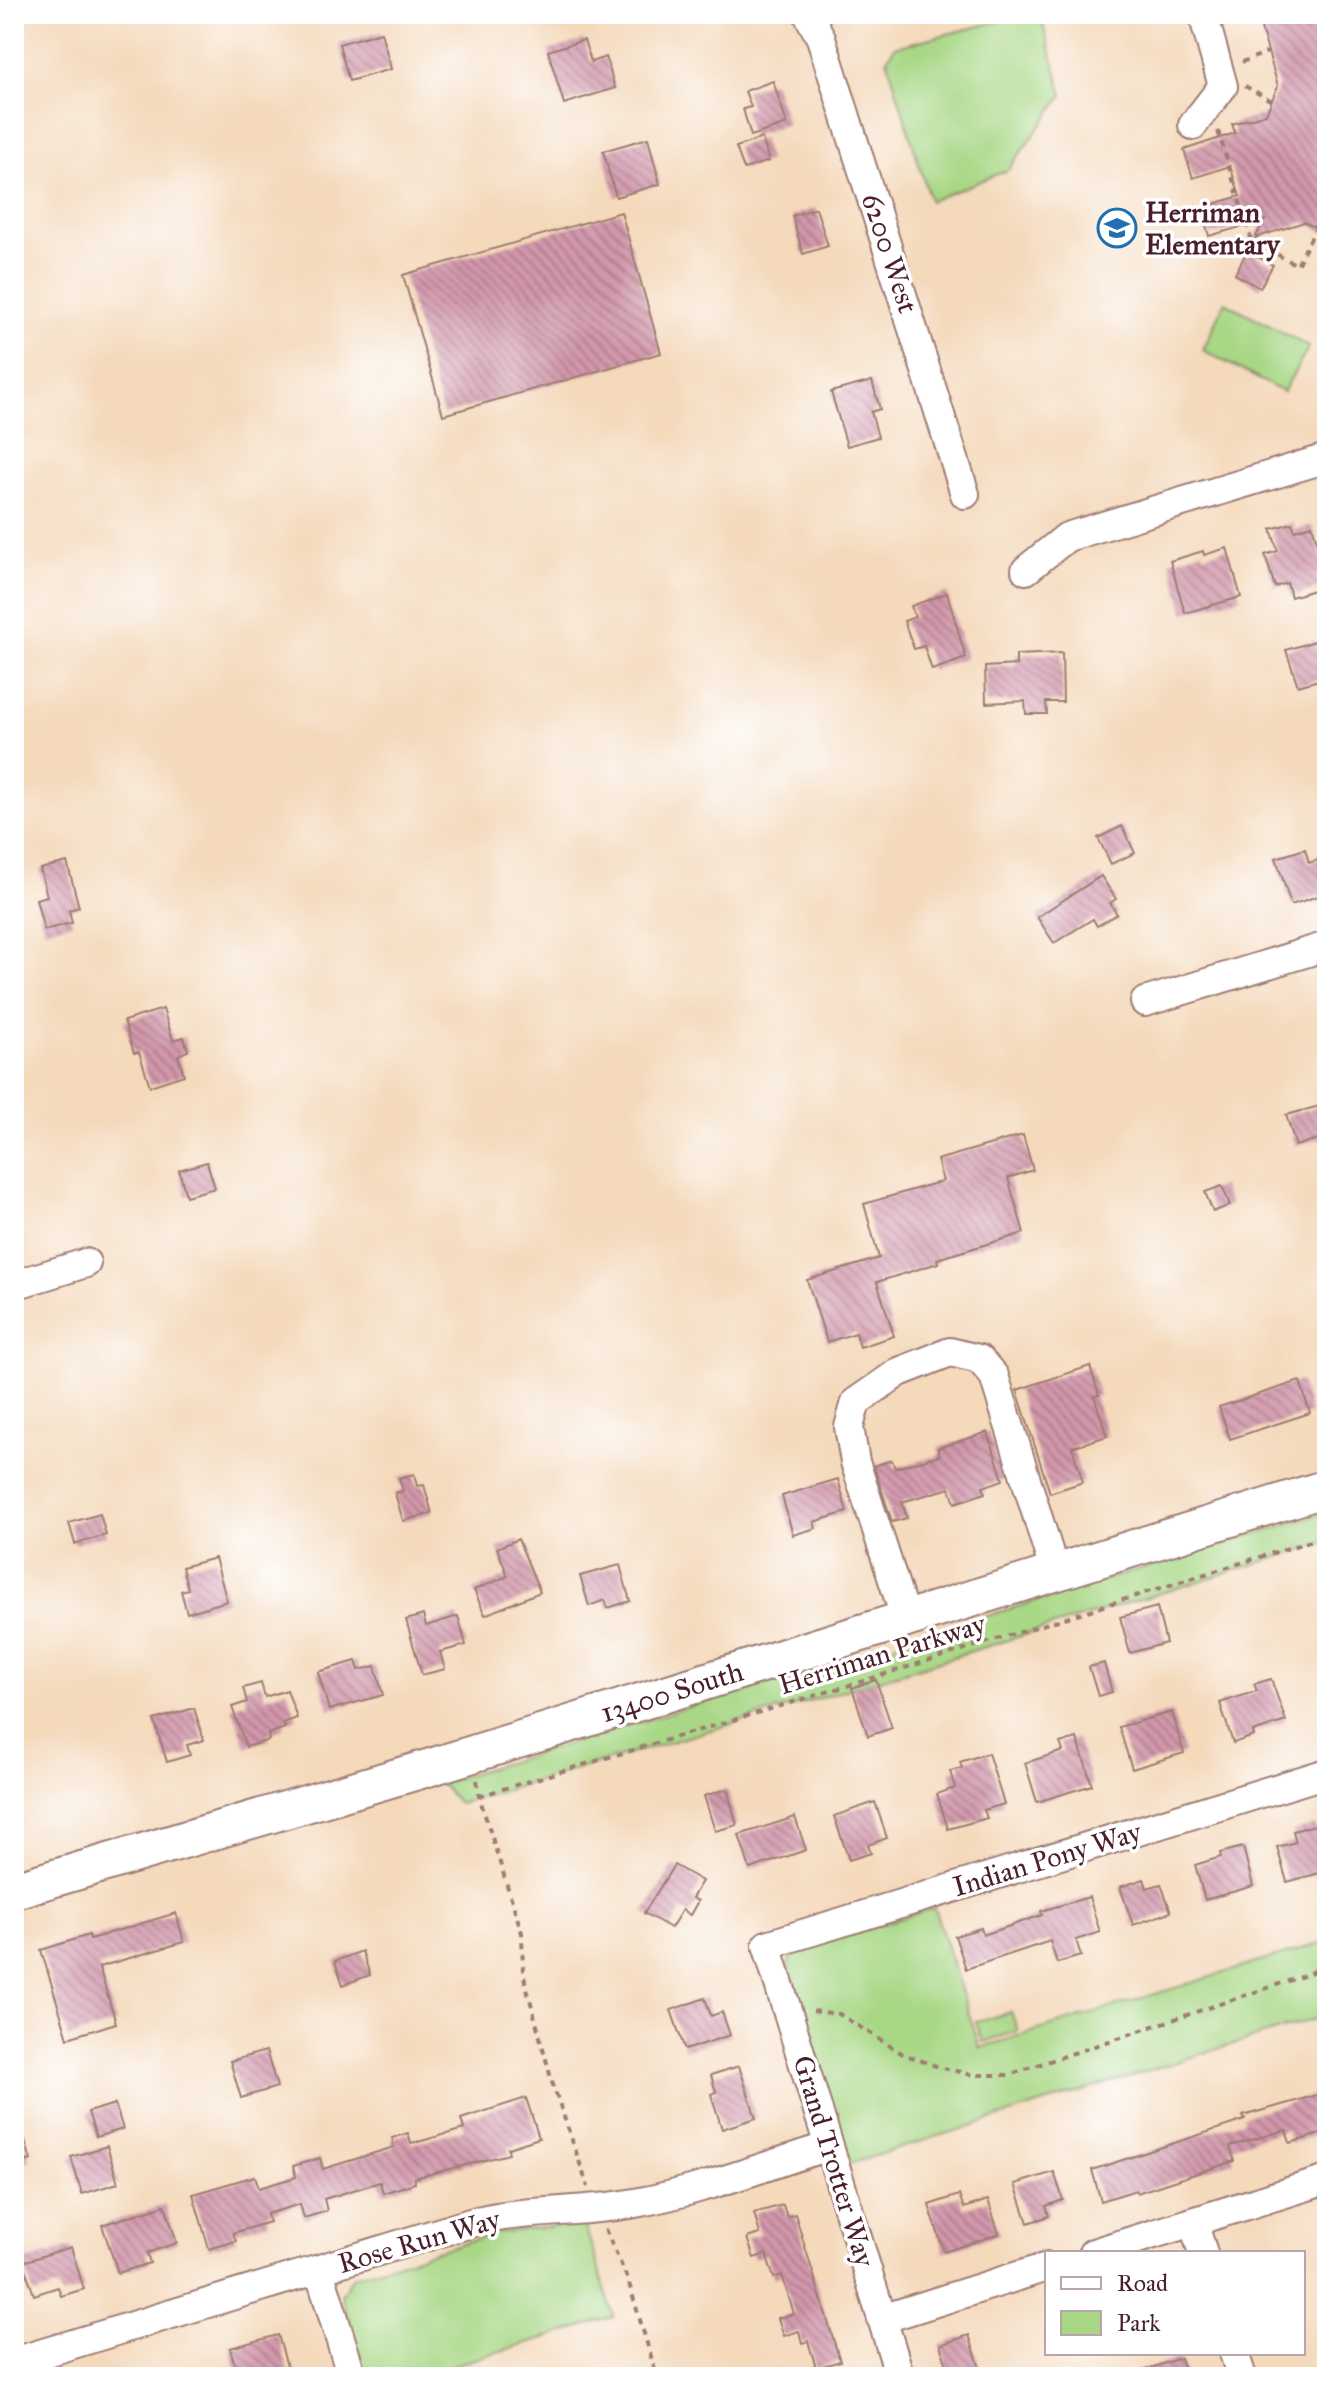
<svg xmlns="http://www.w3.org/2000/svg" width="1341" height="2391" font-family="'IM FELL Great Primer',serif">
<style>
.park{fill:#a8d785;stroke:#797b58;stroke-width:2}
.building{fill:url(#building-back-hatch)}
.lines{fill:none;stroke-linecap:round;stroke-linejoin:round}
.minor-casing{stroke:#9f7c73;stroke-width:32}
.major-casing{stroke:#9f7c73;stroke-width:40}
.path{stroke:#9f7c73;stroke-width:4;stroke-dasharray:6 6;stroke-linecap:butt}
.minor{stroke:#fff;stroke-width:28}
.major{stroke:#fff;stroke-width:36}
.labels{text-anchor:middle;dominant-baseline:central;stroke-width:7;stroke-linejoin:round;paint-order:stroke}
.poi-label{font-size:28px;font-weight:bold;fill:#4a1f2b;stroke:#fff;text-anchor:start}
.street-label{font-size:28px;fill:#4a1f2b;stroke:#fff}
</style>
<defs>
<pattern id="building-back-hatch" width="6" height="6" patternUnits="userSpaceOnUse" patternTransform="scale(2)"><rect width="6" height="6" fill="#d197aa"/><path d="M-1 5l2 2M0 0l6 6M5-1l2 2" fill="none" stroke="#ac7b8b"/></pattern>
</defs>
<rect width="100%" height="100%" fill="#fff"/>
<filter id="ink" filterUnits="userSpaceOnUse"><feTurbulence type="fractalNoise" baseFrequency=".0125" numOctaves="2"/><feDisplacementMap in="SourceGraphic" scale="16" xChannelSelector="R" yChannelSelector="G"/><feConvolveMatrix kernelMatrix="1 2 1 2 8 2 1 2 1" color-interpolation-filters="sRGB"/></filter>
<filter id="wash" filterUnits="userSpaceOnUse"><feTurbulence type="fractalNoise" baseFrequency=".006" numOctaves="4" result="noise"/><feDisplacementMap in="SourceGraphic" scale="32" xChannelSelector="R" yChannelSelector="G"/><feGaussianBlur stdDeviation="1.8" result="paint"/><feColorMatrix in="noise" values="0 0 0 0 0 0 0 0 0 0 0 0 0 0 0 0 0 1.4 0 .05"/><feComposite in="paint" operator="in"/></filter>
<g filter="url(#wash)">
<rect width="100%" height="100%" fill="#f4d9bb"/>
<!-- park -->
<g class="park">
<path d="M 1028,14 L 1040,14 L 1063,95 L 1008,170 L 930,201 L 887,59 L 895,47 Z"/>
<path d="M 1225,302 L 1309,347 L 1283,392 L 1203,350 Z"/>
<path d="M 1327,1512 L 1327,1542 L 793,1706 L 459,1804 L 440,1783 Z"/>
<path d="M 934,1908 L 980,2048 L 1327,1941 L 1327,2015 L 846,2165 L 788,1980 L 789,1960 L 803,1949 Z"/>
<path d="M 1011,2012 L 1018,2031 L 983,2042 L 976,2022 Z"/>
<path d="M 584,2223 L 614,2317 L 414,2377 L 365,2377 L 341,2295 L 353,2276 L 496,2233 Z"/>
</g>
<g id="blocks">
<!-- building -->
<g class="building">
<path d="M 1257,14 L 1327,14 L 1327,233 L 1304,222 L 1255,238 L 1265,220 L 1209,236 L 1201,208 L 1240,196 L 1230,166 L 1193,178 L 1184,150 L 1235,133 L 1232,124 L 1266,114 L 1278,86 Z"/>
<path d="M 381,32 L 391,69 L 349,81 L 339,44 Z"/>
<path d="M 584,40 L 591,62 L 606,57 L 615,88 L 564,104 L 548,51 Z"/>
<path d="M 773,81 L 787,124 L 751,136 L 743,109 L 751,107 L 745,91 Z"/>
<path d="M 648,138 L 660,184 L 616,197 L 603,151 Z"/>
<path d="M 762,138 L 769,161 L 744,169 L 736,147 Z"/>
<path d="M 816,208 L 828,246 L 803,254 L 792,216 Z"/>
<path d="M 621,212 L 661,353 L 443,415 L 403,275 Z"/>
<path d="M 1247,251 L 1273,265 L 1260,288 L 1235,274 Z"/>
<path d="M 872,381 L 880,409 L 871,412 L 878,437 L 847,446 L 831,392 Z"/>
<path d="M 1292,523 L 1295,530 L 1312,525 L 1326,571 L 1316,575 L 1320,588 L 1291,597 L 1287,583 L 1275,587 L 1265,555 L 1278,551 L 1271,529 Z"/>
<path d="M 1227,548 L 1241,597 L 1185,613 L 1170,561 L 1203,551 L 1204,555 Z"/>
<path d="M 947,593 L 966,658 L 932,670 L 924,646 L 914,649 L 904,621 L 915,617 L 911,606 Z"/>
<path d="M 1315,641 L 1326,678 L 1298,686 L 1286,650 Z"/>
<path d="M 1062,653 L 1063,702 L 1046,702 L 1047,714 L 1026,714 L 1025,701 L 986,703 L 985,667 L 1016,665 L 1016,655 Z"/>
<path d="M 1122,826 L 1135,853 L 1111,864 L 1098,838 Z"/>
<path d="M 1305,849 L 1309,863 L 1321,859 L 1327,878 L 1327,893 L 1291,905 L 1276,858 Z"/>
<path d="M 67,862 L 79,907 L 69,910 L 72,923 L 44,930 L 36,899 L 47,896 L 40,869 Z"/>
<path d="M 1101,876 L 1116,899 L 1110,903 L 1117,914 L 1097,926 L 1093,919 L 1054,943 L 1037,917 Z"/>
<path d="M 163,1009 L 173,1040 L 184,1037 L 188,1051 L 178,1055 L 184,1075 L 150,1086 L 139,1052 L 134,1053 L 124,1021 Z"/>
<path d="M 1327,1104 L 1327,1136 L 1296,1146 L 1286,1115 Z"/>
<path d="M 1023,1135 L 1033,1170 L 1008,1178 L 1024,1233 L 937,1259 L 938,1263 L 877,1282 L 894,1336 L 860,1347 L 856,1333 L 827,1342 L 807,1280 L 879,1258 L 864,1204 L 943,1181 L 937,1160 Z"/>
<path d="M 207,1162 L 215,1188 L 186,1196 L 179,1170 Z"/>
<path d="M 1222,1186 L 1230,1205 L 1213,1212 L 1205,1192 Z"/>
<path d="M 1090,1366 L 1099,1395 L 1094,1396 L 1107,1436 L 1072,1447 L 1083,1482 L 1050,1493 L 1017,1390 Z"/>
<path d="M 1300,1381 L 1310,1413 L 1230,1439 L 1219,1407 Z"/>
<path d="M 988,1432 L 1003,1480 L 983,1487 L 985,1493 L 955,1503 L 950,1488 L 902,1502 L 907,1518 L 892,1522 L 874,1466 L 892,1460 L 895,1468 L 940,1455 L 938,1448 Z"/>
<path d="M 414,1474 L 417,1486 L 424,1485 L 432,1513 L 403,1521 L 395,1493 L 403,1491 L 399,1478 Z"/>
<path d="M 838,1479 L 847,1512 L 814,1522 L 816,1528 L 793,1535 L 782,1496 Z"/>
<path d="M 100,1514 L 106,1535 L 75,1544 L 69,1523 Z"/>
<path d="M 518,1539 L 540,1592 L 485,1615 L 474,1590 L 508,1576 L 497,1548 Z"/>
<path d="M 215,1558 L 227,1601 L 187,1613 L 181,1591 L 188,1589 L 182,1567 Z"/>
<path d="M 620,1565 L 630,1601 L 608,1608 L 605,1600 L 589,1606 L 580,1576 Z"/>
<path d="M 1157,1607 L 1166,1643 L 1130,1653 L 1120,1617 Z"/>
<path d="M 423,1615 L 426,1626 L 458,1616 L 466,1645 L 440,1652 L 445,1669 L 422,1675 L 406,1620 Z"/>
<path d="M 356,1661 L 359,1670 L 375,1666 L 383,1695 L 329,1710 L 318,1672 Z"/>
<path d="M 1104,1663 L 1112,1692 L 1098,1696 L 1089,1667 Z"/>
<path d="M 1271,1679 L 1286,1721 L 1253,1732 L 1254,1736 L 1233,1743 L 1220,1703 L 1257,1691 L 1254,1684 Z"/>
<path d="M 876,1680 L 892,1728 L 868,1736 L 852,1688 Z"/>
<path d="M 261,1683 L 265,1697 L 287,1690 L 297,1718 L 283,1723 L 285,1728 L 268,1734 L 269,1740 L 246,1747 L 232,1707 L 247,1702 L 243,1688 Z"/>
<path d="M 194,1708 L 204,1740 L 187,1745 L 190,1755 L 167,1762 L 154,1720 Z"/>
<path d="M 1172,1712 L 1184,1753 L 1132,1769 L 1119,1727 Z"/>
<path d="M 1077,1738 L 1092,1785 L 1037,1802 L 1025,1763 L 1063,1751 L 1060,1743 Z"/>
<path d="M 988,1753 L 1004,1804 L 984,1810 L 987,1818 L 948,1829 L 937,1794 L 955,1788 L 950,1771 L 962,1768 L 960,1762 Z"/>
<path d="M 727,1789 L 737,1825 L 715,1831 L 704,1796 Z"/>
<path d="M 875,1802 L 887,1838 L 868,1845 L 871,1853 L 849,1860 L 834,1816 Z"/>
<path d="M 795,1817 L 806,1850 L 750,1869 L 739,1835 Z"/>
<path d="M 1315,1825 L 1327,1871 L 1287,1882 L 1277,1847 L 1296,1842 L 1293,1831 Z"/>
<path d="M 1243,1847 L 1253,1886 L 1205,1900 L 1195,1865 L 1221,1857 L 1220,1853 Z"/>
<path d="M 674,1865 L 702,1881 L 692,1898 L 698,1901 L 690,1915 L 682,1910 L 671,1928 L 644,1913 Z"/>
<path d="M 1144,1879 L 1147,1888 L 1161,1884 L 1171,1912 L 1133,1925 L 1120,1887 Z"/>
<path d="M 1089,1897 L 1100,1932 L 1076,1940 L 1081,1956 L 1057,1963 L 1050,1941 L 966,1969 L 955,1936 L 981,1928 L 983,1935 L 1042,1915 L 1041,1911 Z"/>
<path d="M 176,1913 L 184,1942 L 99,1967 L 116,2023 L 68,2038 L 41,1950 L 89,1935 L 90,1939 Z"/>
<path d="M 362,1951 L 370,1975 L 343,1985 L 335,1961 Z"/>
<path d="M 705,1998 L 711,2016 L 722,2012 L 730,2035 L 685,2050 L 671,2010 Z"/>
<path d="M 266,2051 L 277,2087 L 241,2098 L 230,2061 Z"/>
<path d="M 739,2066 L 756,2118 L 722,2129 L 711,2094 L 716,2092 L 711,2075 Z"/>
<path d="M 1327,2092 L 1327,2132 L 1290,2143 L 1286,2130 L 1230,2146 L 1234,2161 L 1137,2193 L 1136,2190 L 1101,2201 L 1092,2170 L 1245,2120 L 1243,2116 Z"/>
<path d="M 526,2098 L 539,2138 L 508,2148 L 509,2154 L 414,2178 L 415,2183 L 383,2193 L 380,2182 L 324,2199 L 327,2211 L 304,2218 L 300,2204 L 267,2214 L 269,2222 L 233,2233 L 236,2241 L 209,2249 L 193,2194 L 255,2176 L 259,2188 L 296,2177 L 293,2166 L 320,2158 L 323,2169 L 394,2147 L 392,2138 L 408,2133 L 411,2144 L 464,2129 L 461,2119 Z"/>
<path d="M 115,2104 L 123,2129 L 96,2137 L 88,2112 Z"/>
<path d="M 18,2117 L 31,2160 L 14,2166 L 14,2118 Z"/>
<path d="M 107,2146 L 118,2183 L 82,2194 L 71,2157 Z"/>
<path d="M 1054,2172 L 1063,2200 L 1046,2206 L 1049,2216 L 1028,2223 L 1015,2184 Z"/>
<path d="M 959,2195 L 964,2208 L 988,2200 L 999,2234 L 944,2252 L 929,2205 Z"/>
<path d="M 165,2205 L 177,2243 L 147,2253 L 150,2263 L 118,2273 L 102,2225 Z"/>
<path d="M 783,2205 L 787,2217 L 795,2214 L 840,2361 L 816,2368 L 808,2341 L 802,2343 L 799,2331 L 784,2336 L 778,2318 L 794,2314 L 782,2275 L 774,2278 L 766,2254 L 754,2258 L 747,2238 L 760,2234 L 754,2213 Z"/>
<path d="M 71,2247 L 84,2289 L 61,2296 L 58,2287 L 34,2295 L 23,2262 Z"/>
<path d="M 278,2335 L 290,2377 L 238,2377 L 230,2348 Z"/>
<path d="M 969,2335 L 983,2377 L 951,2377 L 940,2345 Z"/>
<path d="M 1180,2358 L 1187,2377 L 1134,2377 L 1133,2374 Z"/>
</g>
</g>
</g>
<g filter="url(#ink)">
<use href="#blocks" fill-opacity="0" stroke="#9f7c73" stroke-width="2"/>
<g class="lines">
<defs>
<g id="minor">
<path d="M 808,14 L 821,38 L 965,494"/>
<path d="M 1193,125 L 1223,86 L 1203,14"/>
<path d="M 1026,570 L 1067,537 L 1327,458"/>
<path d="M 1145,1002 L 1327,946"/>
<path d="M 14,1285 L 86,1263"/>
<path d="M 906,1620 L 855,1462 L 849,1427 L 856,1402 L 899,1372 L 950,1352 L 979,1359 L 994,1376 L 1055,1573"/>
<path d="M 1193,2222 L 1203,2253"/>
<path d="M 1093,2253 L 1327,2180"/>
<path d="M 319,2270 L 352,2377"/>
<path d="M 882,2319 L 1047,2267"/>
<path d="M 1234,2353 L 1242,2377"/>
<path d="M 14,2362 L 477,2221 C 529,2209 583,2213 635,2203 C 701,2191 765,2166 829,2146"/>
<path d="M 900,2377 L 767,1945 L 1327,1773"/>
</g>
<path id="major" d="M 14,1890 L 431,1767 L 1327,1488"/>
</defs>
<!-- minor casing -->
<use href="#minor" class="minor-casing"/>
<!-- major casing -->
<use href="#major" class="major-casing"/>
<!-- path -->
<g class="path">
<path d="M 1242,62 L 1268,52"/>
<path d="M 1245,86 L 1272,101"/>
<path d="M 1218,131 L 1252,241 L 1297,265 L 1316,228"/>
<path d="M 477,1780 L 479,1796 L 522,1933 L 523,1973 L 552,2082 L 588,2187"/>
<path d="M 479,1796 L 847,1686 L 1327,1536"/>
<path d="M 813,2011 L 839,2014 L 903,2054 L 939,2067 L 973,2075 L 1008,2075 L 1303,1976 L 1327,1965"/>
<path d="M 605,2229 L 628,2280 L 657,2377"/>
</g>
<!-- minor -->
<use href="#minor" class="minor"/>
<!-- major -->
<use href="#major" class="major"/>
</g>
</g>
<!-- icons -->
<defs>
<symbol id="school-ring" viewBox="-11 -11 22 22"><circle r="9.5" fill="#fff" stroke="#1f6fb2" stroke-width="1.5"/><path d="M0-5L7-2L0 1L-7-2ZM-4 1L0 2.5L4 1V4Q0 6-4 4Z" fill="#1f6fb2"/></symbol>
</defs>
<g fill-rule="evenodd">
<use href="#school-ring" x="1095" y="206" width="44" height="44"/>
</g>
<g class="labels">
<!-- poi labels -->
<g class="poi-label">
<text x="1145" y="212">Herriman<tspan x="1145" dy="32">Elementary</tspan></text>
</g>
<!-- street labels -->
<g class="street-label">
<text transform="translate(890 253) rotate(72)">6200 West</text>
<text transform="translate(882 1654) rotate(-17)">Herriman Parkway</text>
<text transform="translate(672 1692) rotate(-17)">13400 South</text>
<text transform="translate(1047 1859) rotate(-17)">Indian Pony Way</text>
<text transform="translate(834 2161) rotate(73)">Grand Trotter Way</text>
<text transform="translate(419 2241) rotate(-16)">Rose Run Way</text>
</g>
</g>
<!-- margin -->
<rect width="1341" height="2391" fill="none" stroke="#fff" stroke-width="48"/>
<!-- legend -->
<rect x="1045" y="2251" width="260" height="104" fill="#ffffff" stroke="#b7a5aa" stroke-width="2"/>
<rect x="1061" y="2277" width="40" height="12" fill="#ffffff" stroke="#b7a5aa" stroke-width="2"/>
<text x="1117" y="2291" font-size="24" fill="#4a1f2b">Road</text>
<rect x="1061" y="2311" width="40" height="24" fill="#a8d785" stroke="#b7a5aa" stroke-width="2"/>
<text x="1117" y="2331" font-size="24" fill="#4a1f2b">Park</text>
</svg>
